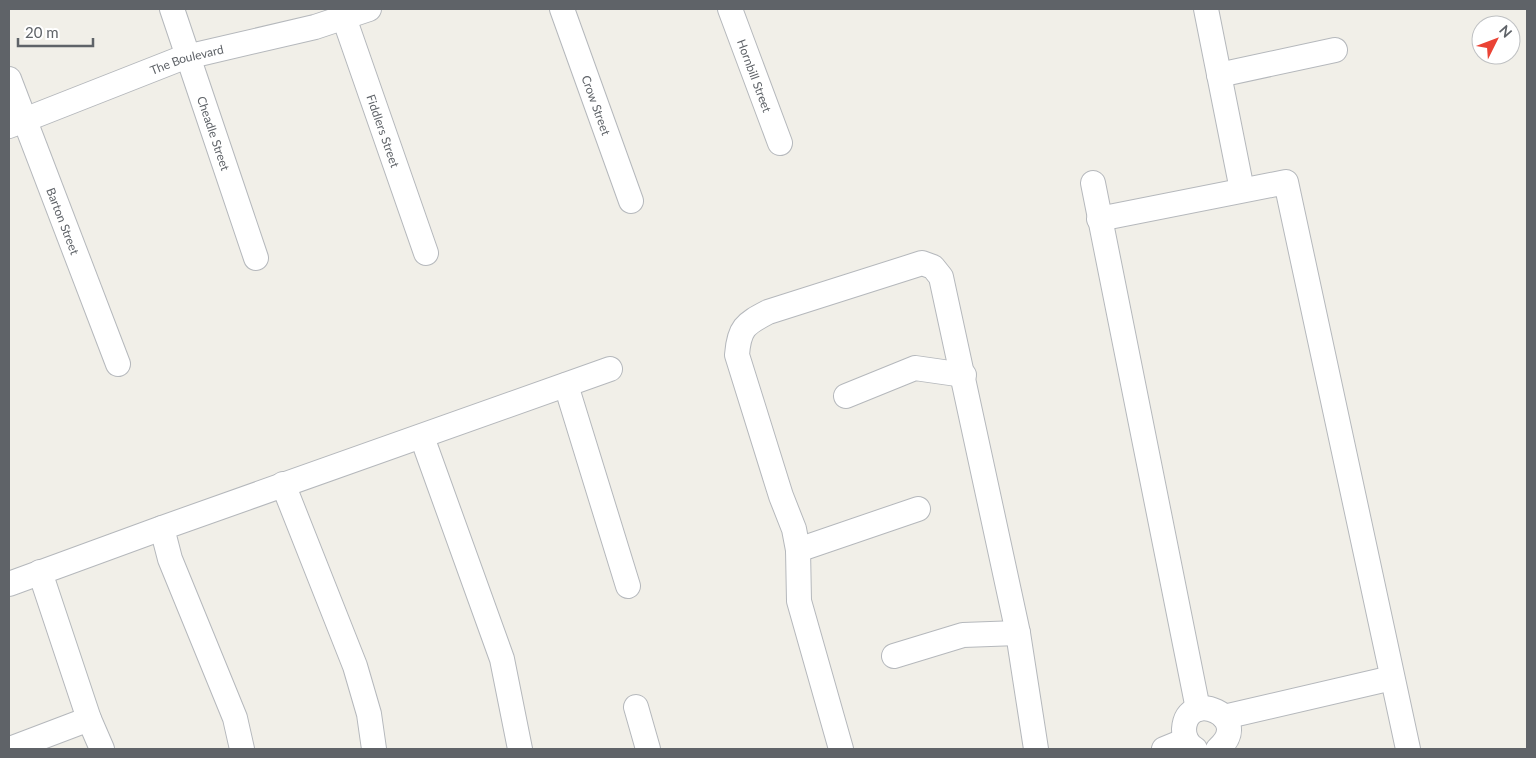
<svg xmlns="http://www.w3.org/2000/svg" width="1536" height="758" font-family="Lato,sans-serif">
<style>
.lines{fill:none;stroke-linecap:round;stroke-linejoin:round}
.street-casing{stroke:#b5b8bc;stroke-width:26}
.street{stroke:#fff;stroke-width:24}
.labels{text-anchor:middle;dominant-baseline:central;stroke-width:4;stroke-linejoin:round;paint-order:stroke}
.street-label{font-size:12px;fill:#5f6368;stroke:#fff}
</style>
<rect width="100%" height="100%" fill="#f1efe8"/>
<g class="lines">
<defs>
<g id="street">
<path id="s1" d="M 172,9 L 256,258"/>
<path id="s2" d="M 341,9 L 426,253"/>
<path id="s3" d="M 562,9 L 631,201"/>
<path id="s4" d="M 730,9 L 780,143"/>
<path d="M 1206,9 L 1242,190"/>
<path d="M 1219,75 L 1335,50"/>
<path id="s5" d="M 9,79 L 118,364"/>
<path id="s6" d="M 9,126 L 182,58 L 315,27 L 369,9"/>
<path d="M 1093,183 L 1198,709"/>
<path d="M 1099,219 L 1286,182 L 1408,749"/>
<path d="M 566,385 L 628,586"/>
<path d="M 846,396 L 915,368 L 964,375"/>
<path d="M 422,437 L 502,659 L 520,749"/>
<path d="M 283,484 L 355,666 L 369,714 L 374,749"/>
<path d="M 798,550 L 918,509"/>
<path d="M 40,572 L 89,719 L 102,749"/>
<path d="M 9,584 L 162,528"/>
<path d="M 894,656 L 963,635 L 1018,633"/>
<path d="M 636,707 L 648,749"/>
<path d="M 1224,717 L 1392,678"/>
<path d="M 10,749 L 89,719"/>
<path d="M 242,749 L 235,718 L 170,559 L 162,528 L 610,369"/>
<path d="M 841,749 L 799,601 L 798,550 L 794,529 L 781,496 L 737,355 C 739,328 745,324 768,312 L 922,263 L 933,267 L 941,277 L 1018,633 L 1036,749"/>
<path d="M 1164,749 L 1186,740"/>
<path d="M 1195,749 C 1188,745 1184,738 1184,729 C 1187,687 1255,717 1218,749"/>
</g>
</defs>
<!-- street casing -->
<use href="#street" class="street-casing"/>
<!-- street -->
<use href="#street" class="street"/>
</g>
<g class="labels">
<!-- street labels -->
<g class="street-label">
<text stroke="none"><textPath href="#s6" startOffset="190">The Boulevard</textPath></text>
<text stroke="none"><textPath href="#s4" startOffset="71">Hornbill Street</textPath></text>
<text stroke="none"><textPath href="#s3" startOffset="102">Crow Street</textPath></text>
<text stroke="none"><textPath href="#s2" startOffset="129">Fiddlers Street</textPath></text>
<text stroke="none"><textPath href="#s1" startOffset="131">Cheadle Street</textPath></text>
<text stroke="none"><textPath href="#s5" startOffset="152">Barton Street</textPath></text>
</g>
</g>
<!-- border -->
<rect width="1536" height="758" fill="none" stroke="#5f6368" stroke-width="20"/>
<!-- north arrow -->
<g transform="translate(1496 40) rotate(48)"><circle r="24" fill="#ffffff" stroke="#bfc1c3"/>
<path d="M0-4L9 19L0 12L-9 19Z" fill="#ea4335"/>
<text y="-8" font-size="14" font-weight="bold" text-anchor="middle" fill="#5f6368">N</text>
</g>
<!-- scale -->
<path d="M18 38v8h75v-8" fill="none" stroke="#5f6368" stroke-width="2.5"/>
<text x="25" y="38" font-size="15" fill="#5f6368" stroke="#ffffff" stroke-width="4" paint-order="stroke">20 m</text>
</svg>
